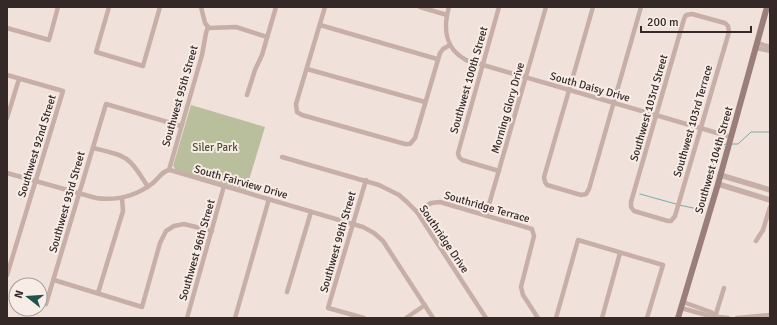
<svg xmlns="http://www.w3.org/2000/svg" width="777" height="325" font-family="Signika,sans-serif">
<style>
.green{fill:#b9be9c}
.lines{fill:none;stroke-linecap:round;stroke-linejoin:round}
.stream{stroke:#7caba3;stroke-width:1}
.minor{stroke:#c7afa7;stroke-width:4.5}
.tertiary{stroke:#c7afa7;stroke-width:5.5}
.secondary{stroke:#9a7e79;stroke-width:6}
.labels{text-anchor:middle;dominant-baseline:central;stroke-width:4;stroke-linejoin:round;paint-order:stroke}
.street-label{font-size:11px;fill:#342927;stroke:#f8ece6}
.park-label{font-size:11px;fill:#4b502d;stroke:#f8ece6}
</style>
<rect width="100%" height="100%" fill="#f0e1db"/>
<!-- green -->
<path class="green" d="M 191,105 L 265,127 L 246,190 L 176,170 L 173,166 Z"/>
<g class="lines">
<!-- stream -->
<g class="stream">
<path d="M 732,144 L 738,144 L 751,132 L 770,132"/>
<path d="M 640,194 L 676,204"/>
<path d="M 679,205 L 698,209 L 700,207 L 719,146 L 726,144"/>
</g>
<!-- minor -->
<g class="minor">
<path d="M 109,7 L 96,52 L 143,66 L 160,7"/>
<path d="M 201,7 L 205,23 L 209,28 L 236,27 L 267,37"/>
<path d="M 325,7 L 296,104 L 297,112 L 302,115 L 405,144 L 410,144 L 415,138 L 440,53 L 443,49 L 450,45"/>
<path d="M 420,7 L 447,15"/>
<path d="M 449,7 C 443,28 445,49 466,60 L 731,137"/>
<path d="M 593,7 L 544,177 L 545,182 L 547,185 L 581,195 L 586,194 L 589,189 L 641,7"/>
<path d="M 692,14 L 725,23 L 728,26 L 729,32 L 675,216 L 671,221 L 668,221 L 634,211 L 631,207 L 631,202 L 684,19 L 686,15 Z"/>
<path d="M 320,25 L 437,59"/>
<path d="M 7,28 L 49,40 L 58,7"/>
<path d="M 757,43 L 770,47"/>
<path d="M 756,48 L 770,51"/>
<path d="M 307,69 L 425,102"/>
<path d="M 7,75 L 63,91 L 7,275"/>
<path d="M 247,95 L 255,70 L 262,55 L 276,7"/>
<path d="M 7,118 L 19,79"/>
<path d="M 93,148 C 104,151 120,153 129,161 C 137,168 142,178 148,187"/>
<path d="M 282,157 L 379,185 L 399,195 L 407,202 L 417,212 L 486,318"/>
<path d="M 169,170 L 202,55 L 206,33 L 208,27"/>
<path d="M 499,171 L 462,160 L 459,157 L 458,153 L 499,7"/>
<path d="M 7,173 L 96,198 C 117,201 136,196 153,183 C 158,179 163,170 170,170 L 363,227 L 374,233 L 383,241 L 433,318"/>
<path d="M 417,212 L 431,203 L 440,202 L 532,229 L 534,236 L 521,287 L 523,295 L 538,318"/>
<path d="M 486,215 L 546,7"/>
<path d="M 756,241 L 763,230 L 770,207"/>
<path d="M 54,280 L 142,307 L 160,243 L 166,231 L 174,226 L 184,224 L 212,231"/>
<path d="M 287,292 L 311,212"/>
<path d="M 98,293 L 123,211 L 122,198"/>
<path d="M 683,302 L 711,312 L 716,316"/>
<path d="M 46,304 L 106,104 L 181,126"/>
<path d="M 681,308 L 710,316 L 728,318"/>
<path d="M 715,317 L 724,288"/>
<path d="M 187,318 L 224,186"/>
<path d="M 235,318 L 269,199"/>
<path d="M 364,318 L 328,308 L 366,180"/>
<path d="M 406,318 L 425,305"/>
<path d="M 556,318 L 578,240 L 663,265 L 647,318"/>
<path d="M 602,318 L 620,253"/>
<path d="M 737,318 L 770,315"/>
</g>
<!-- tertiary -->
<g class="tertiary">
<path d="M 720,175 L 770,190"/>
<path d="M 718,184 L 770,200"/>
</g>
<!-- secondary -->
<path class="secondary" d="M 678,318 L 718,184 L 767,7"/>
</g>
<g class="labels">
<!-- street labels -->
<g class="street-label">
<text transform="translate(469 80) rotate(-74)">Southwest 100th Street</text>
<text transform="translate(590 87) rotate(16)">South Daisy Drive</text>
<text transform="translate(180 96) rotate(-74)">Southwest 95th Street</text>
<text transform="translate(508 108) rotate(-74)">Morning Glory Drive</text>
<text transform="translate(649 108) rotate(-74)">Southwest 103rd Street</text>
<text transform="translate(693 121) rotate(-74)">Southwest 103rd Terrace</text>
<text transform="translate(37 146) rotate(-73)">Southwest 92nd Street</text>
<text transform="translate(714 160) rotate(-74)">Southwest 104th Street</text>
<text transform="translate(241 182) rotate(16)">South Fairview Drive</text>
<text transform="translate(67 202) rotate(-74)">Southwest 93rd Street</text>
<text transform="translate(487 207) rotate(16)">Southridge Terrace</text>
<text transform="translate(444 239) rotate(56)">Southridge Drive</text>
<text transform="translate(338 242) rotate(-74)">Southwest 99th Street</text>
<text transform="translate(197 250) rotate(-74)">Southwest 96th Street</text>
</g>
<!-- park labels -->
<g class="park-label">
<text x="215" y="147">Siler Park</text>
</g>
</g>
<!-- border -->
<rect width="777" height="325" fill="none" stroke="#342927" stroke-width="16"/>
<!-- north arrow -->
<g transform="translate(28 297) rotate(287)"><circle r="19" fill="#f8ece6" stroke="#aa9e9a"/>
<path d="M0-3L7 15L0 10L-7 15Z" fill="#20524b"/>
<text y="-6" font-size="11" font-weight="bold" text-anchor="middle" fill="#342927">N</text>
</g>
<!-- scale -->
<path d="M641 26v6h110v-6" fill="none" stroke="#342927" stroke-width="2"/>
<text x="647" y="26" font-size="12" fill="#342927" stroke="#f8ece6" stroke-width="3" paint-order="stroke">200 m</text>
</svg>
